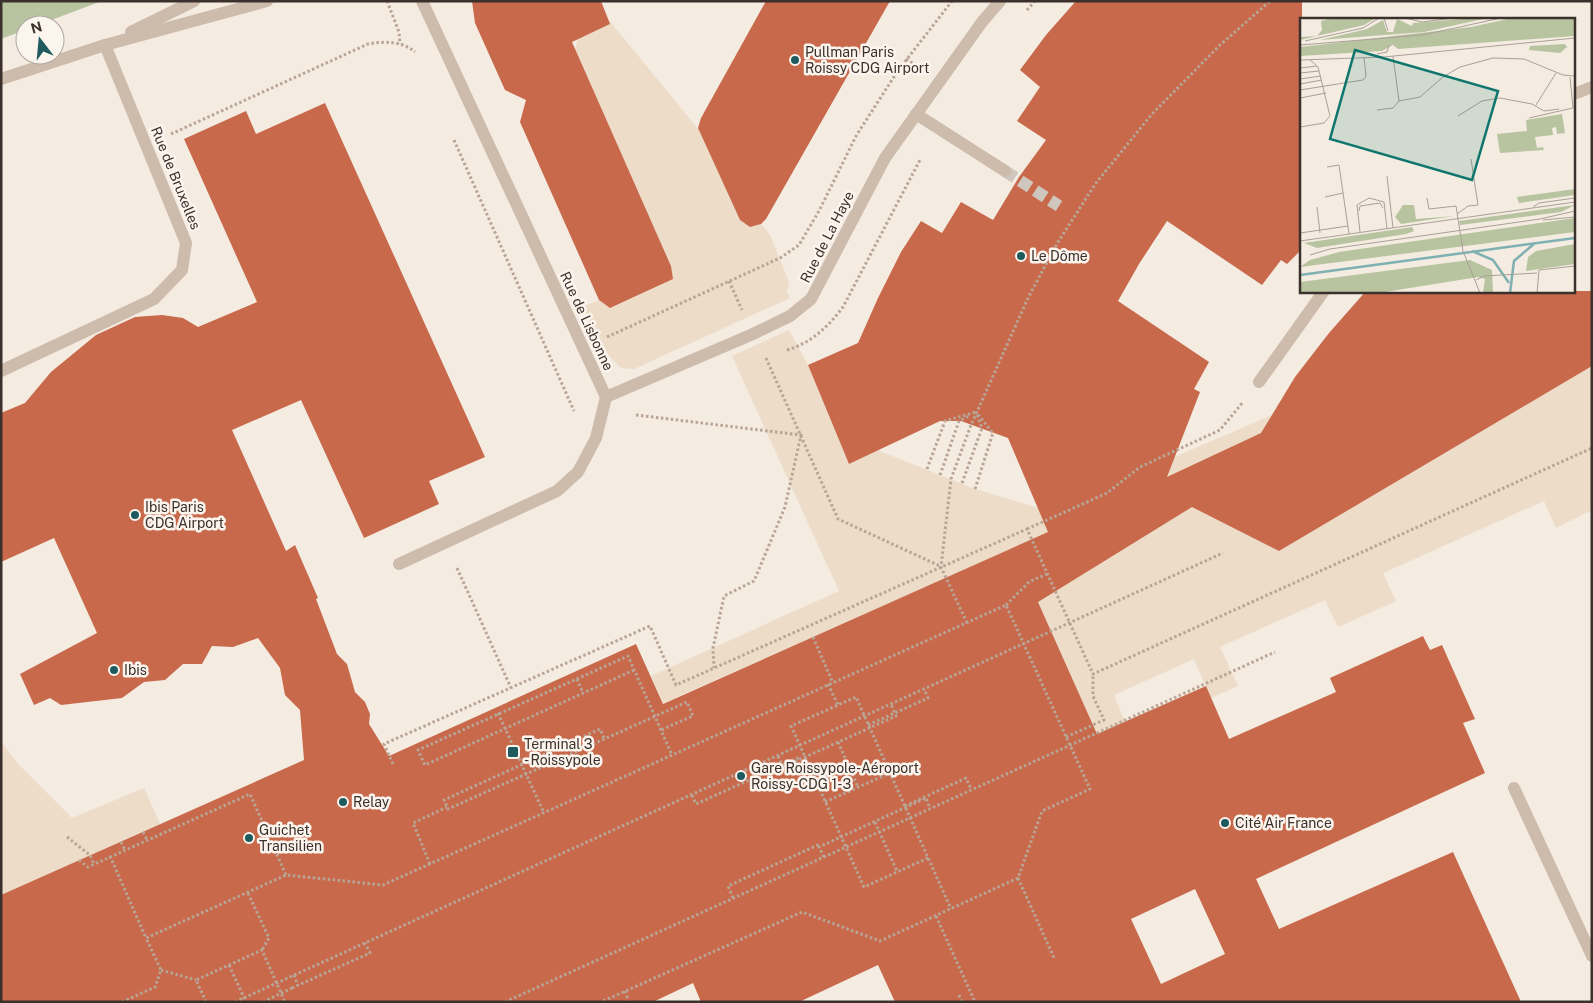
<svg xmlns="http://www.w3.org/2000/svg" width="1593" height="1003" font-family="'Public Sans',sans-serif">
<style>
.green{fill:#b8c4a0}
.plaza{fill:#ecdcc8}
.building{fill:#c8694b;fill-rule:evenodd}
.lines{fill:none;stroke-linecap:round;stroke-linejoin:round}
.minor-tunnel{stroke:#cfc6bd;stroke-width:12;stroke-dasharray:12 6;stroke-linecap:butt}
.path{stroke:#b9a596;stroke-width:3;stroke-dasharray:2.5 2.5;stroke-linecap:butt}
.minor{stroke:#cdbbac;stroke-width:12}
.poi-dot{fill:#1f5a5e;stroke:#fbf5ee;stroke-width:2}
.labels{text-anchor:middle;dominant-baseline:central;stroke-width:5;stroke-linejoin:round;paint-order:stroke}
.poi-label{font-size:14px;fill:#3b302b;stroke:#fbf5ee;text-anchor:start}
.street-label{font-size:14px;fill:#3b302b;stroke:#fbf5ee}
.inset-river{fill:none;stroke:#7fb0b2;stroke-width:2.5}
.inset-road{fill:none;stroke:#aaa098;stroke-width:1}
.view{fill:#0f766e;fill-opacity:0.15;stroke:#0f766e;stroke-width:2.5}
.inset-edge{fill:none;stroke:#3b302b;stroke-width:2.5}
</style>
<rect width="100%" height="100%" fill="#f4ebe1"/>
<!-- green -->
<path class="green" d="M 1,1 L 102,1 L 38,25 L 25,25 L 25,30 L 1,39 Z"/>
<!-- plaza -->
<g class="plaza">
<path d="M 607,18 L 699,130 L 740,220 L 747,225 L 761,224 L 770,235 L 789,282 L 787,292 L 790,298 L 634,369 L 621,368 L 600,347 L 582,307 L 599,300 L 607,306 L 615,306 L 665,283 L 672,274 L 671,265 L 575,50 L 578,39 L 602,28 Z"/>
<path d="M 789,330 L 808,365 L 849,464 L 877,450 L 975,489 L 1038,508 L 1142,471 L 1272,415 L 1251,454 L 1224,523 L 1279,551 L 1592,366 L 1592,510 L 1556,528 L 1544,501 L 1383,573 L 1396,601 L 1338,627 L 1325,600 L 1220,647 L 1238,686 L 1211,698 L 1194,659 L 1114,695 L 1125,722 L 1097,734 L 1014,548 L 663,703 L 651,676 L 839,591 L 732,356 Z"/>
<path d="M 1,741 L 19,765 L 72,818 L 144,788 L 160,824 L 1,895 Z"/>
</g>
<!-- building -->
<g class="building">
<path d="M 472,1 L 601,1 L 610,24 L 572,42 L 671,266 L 673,279 L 610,308 L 599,300 L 520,122 L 526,100 L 505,90 L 475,23 Z"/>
<path d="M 766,1 L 890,1 L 766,219 L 761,224 L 750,227 L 740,220 L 698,128 L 701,118 Z"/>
<path d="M 1076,1 L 1302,1 L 1302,249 L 1287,264 L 1281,260 L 1262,285 L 1167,221 L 1139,264 L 1118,301 L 1209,362 L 1194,389 L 1200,392 L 1167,477 L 1261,433 L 1295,377 L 1329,333 L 1366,291 L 1592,291 L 1592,366 L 1279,551 L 1192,507 L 1038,602 L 1097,734 L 1206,686 L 1229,739 L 1336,692 L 1330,678 L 1423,636 L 1430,650 L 1442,645 L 1475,719 L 1463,723 L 1485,773 L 1256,879 L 1279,929 L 1453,852 L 1521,1002 L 895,1002 L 878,965 L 799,1002 L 701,1002 L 693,983 L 653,1002 L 1,1002 L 1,895 L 304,760 L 300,710 L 285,695 L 280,668 L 258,638 L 233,647 L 212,646 L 202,664 L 183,664 L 165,680 L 144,682 L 122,698 L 61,705 L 50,698 L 34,705 L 20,674 L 97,633 L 54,538 L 1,562 L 1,413 L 25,403 L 51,372 L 96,335 L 135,317 L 162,315 L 183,318 L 198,327 L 257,302 L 184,139 L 246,111 L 256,134 L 325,103 L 485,457 L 429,481 L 439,504 L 364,538 L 301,400 L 232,430 L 286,551 L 295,545 L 318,598 L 316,599 L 337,654 L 347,664 L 355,692 L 365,702 L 370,714 L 369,724 L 389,756 L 636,644 L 663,704 L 1048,532 L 1008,438 L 961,421 L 940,421 L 849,464 L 808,365 L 858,343 L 878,298 L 901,252 L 921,221 L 942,233 L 961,202 L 993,220 L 1019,177 L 1046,140 L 1017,121 L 1040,87 L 1020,70 L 1046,35 ZM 1195,889 L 1225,954 L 1161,984 L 1131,919 Z"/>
</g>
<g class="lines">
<!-- minor-tunnel -->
<path class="minor-tunnel" d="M 1005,171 L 1059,206"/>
<!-- path -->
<g class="path">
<path d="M 387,1 L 399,32 L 400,44"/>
<path d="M 1027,10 L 1035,1"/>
<path d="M 906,59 L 917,66"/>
<path d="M 171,134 L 368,44 C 385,41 402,41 415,52"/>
<path d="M 454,140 L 574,411"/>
<path d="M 729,281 L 742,310"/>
<path d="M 607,337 L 780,258 L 799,245 L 819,211 L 856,136 L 897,72 L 952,1"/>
<path d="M 787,350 C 811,343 828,327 843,307 L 920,160"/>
<path d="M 766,358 L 838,519 L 940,566"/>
<path d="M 636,415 L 801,435 L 785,507 L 754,581 L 724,596 L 713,648 L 714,668"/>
<path d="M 927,469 L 945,421 L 976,412"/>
<path d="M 940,475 L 959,421 L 969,416"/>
<path d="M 962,483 L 982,428 L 977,415"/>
<path d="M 975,489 L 993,433 L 976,412"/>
<path d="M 1027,529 L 1107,493 L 1140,467 L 1220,430 L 1243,402"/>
<path d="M 457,568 L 511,688"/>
<path d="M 1006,605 L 1029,582 L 1047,574"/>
<path d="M 967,623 L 941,567 L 951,479 L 971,425 L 1028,298 L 1058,242 L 1096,183 L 1152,114 L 1219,46 L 1270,1"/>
<path d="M 813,637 L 833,683"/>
<path d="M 634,670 L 425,765 L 418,750 L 628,656 L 672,755"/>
<path d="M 577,679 L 583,693"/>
<path d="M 828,684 L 838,705"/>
<path d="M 498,713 L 544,813"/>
<path d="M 868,725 L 928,698 L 924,689"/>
<path d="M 1066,737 L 1104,720 L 1093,696 L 1093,674"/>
<path d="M 604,738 L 600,729 L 444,800 L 448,809 L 687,702 L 693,716 L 661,730"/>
<path d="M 838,742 L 858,787"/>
<path d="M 778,756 L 783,767 L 896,716 L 891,704"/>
<path d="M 393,764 L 384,744 L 650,626 L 676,685 L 1027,529 L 1093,674 L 1592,448"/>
<path d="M 692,795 L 696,804 L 800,757"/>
<path d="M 825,802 L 890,773"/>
<path d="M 905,806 L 966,778 L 971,789"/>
<path d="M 875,822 L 897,871"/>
<path d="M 143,832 L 147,840"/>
<path d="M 67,837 L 90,855 L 94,864"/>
<path d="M 121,842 L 125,850"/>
<path d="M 110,856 L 146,938"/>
<path d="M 824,857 L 819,847 L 926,798 L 930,808"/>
<path d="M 928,858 L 864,887 L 791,726 L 856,697 L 951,909"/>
<path d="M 79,860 L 88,867 L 250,794 L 286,875"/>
<path d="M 430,864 L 413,823 L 447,807"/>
<path d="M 1018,878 L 1055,960"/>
<path d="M 248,893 L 269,938 L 262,950"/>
<path d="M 733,898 L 728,886 L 820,844"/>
<path d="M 936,916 L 975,1002"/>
<path d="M 229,965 L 246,1002"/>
<path d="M 161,970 L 196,980"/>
<path d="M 294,975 L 298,986"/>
<path d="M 292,988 L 370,953 L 365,943"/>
<path d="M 625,991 L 629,1002"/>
<path d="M 959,995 L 962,1002"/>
<path d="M 122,1002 L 155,987 L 161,970 L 146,938 L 286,875 L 383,885 L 1006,605 L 1090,789 L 1042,811 L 1018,878 L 880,941 L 802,912 L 601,1002"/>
<path d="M 206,1002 L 196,980 L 262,950 L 285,1002"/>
<path d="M 235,1002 L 1223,553"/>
<path d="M 263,1002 L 292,988"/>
<path d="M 505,1002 L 1275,652"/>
</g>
<!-- minor -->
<g class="minor">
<path d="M 131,32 L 194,1"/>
<path d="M 1,79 L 105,45 L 267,1"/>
<path d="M 1574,94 L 1592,87"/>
<path d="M 916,114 L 1005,171"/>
<path d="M 1,371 L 154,299 L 182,270 L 186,243 L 105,45"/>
<path d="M 1259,382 L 1324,291"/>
<path d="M 606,397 L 753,334 L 790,316 L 811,299 L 885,158 L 982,22 L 1000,1"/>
<path d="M 399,564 L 557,491 L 578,472 L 596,438 L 606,397 L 422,1"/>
<path d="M 1514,788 L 1592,956"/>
</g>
</g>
<!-- markers -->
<g class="poi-dot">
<circle cx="795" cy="60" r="5"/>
<circle cx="1021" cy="256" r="5"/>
<circle cx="135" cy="515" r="5"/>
<circle cx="114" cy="670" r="5"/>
<rect x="507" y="746" width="12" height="12" rx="2.5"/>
<circle cx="741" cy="776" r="5"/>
<circle cx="343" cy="802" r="5"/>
<circle cx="1225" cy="823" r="5"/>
<circle cx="249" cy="838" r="5"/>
</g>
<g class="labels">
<!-- poi labels -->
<g class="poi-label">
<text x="805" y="52">Pullman Paris<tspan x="805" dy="16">Roissy CDG Airport</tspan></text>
<text x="1031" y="256">Le Dôme</text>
<text x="145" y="507">Ibis Paris<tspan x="145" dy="16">CDG Airport</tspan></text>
<text x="124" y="670">Ibis</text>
<text x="524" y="744">Terminal 3<tspan x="524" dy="16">- Roissypole</tspan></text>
<text x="751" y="768">Gare Roissypole-Aéroport<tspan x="751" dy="16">Roissy-CDG 1-3</tspan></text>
<text x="353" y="802">Relay</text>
<text x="1235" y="823">Cité Air France</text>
<text x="259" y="830">Guichet<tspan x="259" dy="16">Transilien</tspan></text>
</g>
<!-- street labels -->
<g class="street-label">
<text transform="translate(176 178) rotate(68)">Rue de Bruxelles</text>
<text transform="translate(827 237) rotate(-63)">Rue de La Haye</text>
<text transform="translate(587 321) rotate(65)">Rue de Lisbonne</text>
</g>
</g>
<!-- overview -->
<g transform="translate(1300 18)">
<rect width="275" height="275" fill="#f4ebe1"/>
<path d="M 33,0 L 76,0 L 64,7 L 17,18 L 0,22 L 0,19 L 17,18 L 22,12 L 21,3 ZM 175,0 L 183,1 L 124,14 L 20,22 L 67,11 L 83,2 L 87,14 L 93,14 L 97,1 L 112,8 L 113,5 ZM 212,0 L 274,0 L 275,18 L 98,31 L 93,27 L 82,33 L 0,38 L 0,29 L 171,9 ZM 265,26 L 267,29 L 260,35 L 229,32 L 230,28 ZM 262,96 L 265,115 L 257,116 L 256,109 L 252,110 L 253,117 L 235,119 L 237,130 L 243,129 L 244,132 L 200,135 L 197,116 L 227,113 L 226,102 ZM 275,171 L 275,177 L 219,185 L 217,179 ZM 103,187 L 114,187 L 116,201 L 154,198 L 101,206 L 95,199 ZM 275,187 L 261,194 L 160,207 L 159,203 ZM 275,200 L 275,214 L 0,249 L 10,242 L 39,234 ZM 112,209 L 114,213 L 106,216 L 17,230 L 4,225 ZM 275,226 L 275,246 L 226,253 L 228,239 L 236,233 ZM 170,242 L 192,252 L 193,275 L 183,275 L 185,261 L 178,259 L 79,275 L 0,275 L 0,264 Z" fill="#b8c4a0"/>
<path class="inset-river" d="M 172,233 L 193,242 L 209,265M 0,257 L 275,220M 210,275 L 214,243 L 235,225"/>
<path class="inset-road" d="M 105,0 L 122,4 L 153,0M 88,13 L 84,0 L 91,0M 5,23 L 63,10 L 79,0M 0,27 L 123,17 L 201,0M 77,36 L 87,34 L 89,27M 0,42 L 84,39 L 275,20M 0,50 L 17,48M 0,55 L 19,53M 0,61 L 21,58M 0,66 L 22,62M 0,72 L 63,62 L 66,58 L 64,39M 0,80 L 26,75M 99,83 L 120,79 L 143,59 L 160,49 L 193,40 L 224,41 L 263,57 L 275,58M 236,87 L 256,55M 77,92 L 93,90 L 99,83 L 93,38M 158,98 L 182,83 L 200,80 L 232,86 L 244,93 L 259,91M 229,100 L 273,90 L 270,59M 0,109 L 24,105 L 30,98 L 18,49 L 10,42M 27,149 L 39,147 L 49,216M 87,158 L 93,210M 25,179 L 43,175M 127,180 L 129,191 L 156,188 L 163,233 L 180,275M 17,189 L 20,215M 233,189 L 239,185 L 275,180M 59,193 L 60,188 L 80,185 L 83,190M 157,196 L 168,188 L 178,187 L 171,141M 243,202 L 275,199M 60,214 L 57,187 L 69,180 L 84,184 L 87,211M 0,215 L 48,208M 0,223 L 275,184M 10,237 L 30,231 L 240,201 L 275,193M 176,262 L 184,258 L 237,255M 237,275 L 239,252 L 275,248"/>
<path class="view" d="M 55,32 L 198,73 L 172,162 L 30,121 Z"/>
<rect width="275" height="275" class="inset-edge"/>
</g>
<!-- border -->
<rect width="1593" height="1003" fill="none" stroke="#3b302b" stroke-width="5"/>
<!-- north arrow -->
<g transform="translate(40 40) rotate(344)"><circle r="24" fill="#fbf5ee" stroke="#aea6a0"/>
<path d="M0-4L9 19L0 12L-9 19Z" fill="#1f5a5e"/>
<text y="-8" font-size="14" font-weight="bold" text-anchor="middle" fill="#3b302b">N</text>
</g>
</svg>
